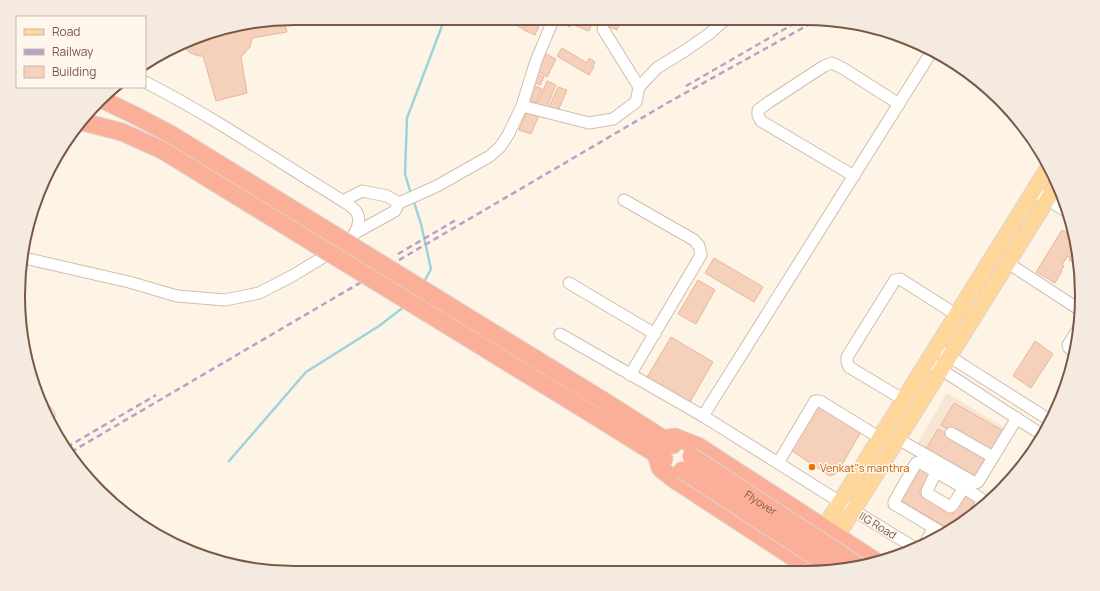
<svg xmlns="http://www.w3.org/2000/svg" width="1100" height="591" font-family="Manrope,sans-serif">
<style>
.residential{fill:#f6e5d3}
.lines{fill:none;stroke-linecap:round;stroke-linejoin:round}
.stream{stroke:#9dd4dc;stroke-width:2.5}
.building{fill:#f5d0bb;stroke:#e9b69a}
.minor-casing{stroke:#d3bdad;stroke-width:13}
.major-casing{stroke:#dcd4cf;stroke-width:17}
.highway-casing{stroke:#dcd4cf;stroke-width:19}
.minor{stroke:#fff;stroke-width:11}
.major{stroke:#ffd79b;stroke-width:15}
.highway{stroke:#fcaf98;stroke-width:17}
.rail{stroke:#b6a2c9;stroke-width:2.5;stroke-dasharray:6 4;stroke-linecap:butt}
.highway-bridge-casing{stroke:#dcd4cf;stroke-width:19;stroke-linecap:butt}
.highway-bridge{stroke:#fcaf98;stroke-width:17}
.food-dot{fill:#e8710a;stroke:#fff7ed;stroke-width:1.5}
.labels{text-anchor:middle;dominant-baseline:central;stroke-width:3;stroke-linejoin:round;paint-order:stroke}
.food-label{font-size:11px;fill:#c56008;stroke:#fff7ed;text-anchor:start}
.street-label{font-size:11px;fill:#795848;stroke:#fff7ed}
.rim{fill:none;stroke:#795848;stroke-width:2}
</style>
<rect width="100%" height="100%" fill="#fef4e5"/>
<!-- residential -->
<path class="residential" d="M 947,393 L 1013,433 L 980,489 L 913,451 Z"/>
<g class="lines">
<!-- stream -->
<g class="stream">
<path d="M 411,194 L 405,174 L 407,118 L 445,18"/>
<path d="M 413,199 L 421,224 L 431,269 L 424,282"/>
<path d="M 229,461 L 306,372 L 379,326 L 405,306"/>
</g>
</g>
<!-- building -->
<g class="building">
<path d="M 517,18 L 528,19 L 523,29 L 514,24 Z"/>
<path d="M 530,18 L 535,18 L 541,21 L 535,35 L 524,30 Z"/>
<path d="M 559,18 L 573,18 L 570,27 L 558,22 Z"/>
<path d="M 574,18 L 594,18 L 589,31 L 571,24 Z"/>
<path d="M 610,18 L 622,18 L 617,30 L 607,26 Z"/>
<path d="M 284,20 L 287,32 L 252,38 L 250,47 L 241,57 L 247,93 L 216,101 L 203,56 L 199,56 L 190,53 L 182,46 L 206,33 Z"/>
<path d="M 562,48 L 587,63 L 589,58 L 595,62 L 593,66 L 594,67 L 589,75 L 557,56 Z"/>
<path d="M 546,54 L 556,59 L 547,77 L 537,71 Z"/>
<path d="M 535,73 L 544,77 L 540,85 L 532,81 Z"/>
<path d="M 547,81 L 556,85 L 546,109 L 537,105 Z"/>
<path d="M 533,85 L 542,89 L 536,103 L 527,99 Z"/>
<path d="M 558,87 L 567,90 L 558,111 L 549,107 Z"/>
<path d="M 527,110 L 539,115 L 531,134 L 519,130 Z"/>
<path d="M 1062,230 L 1075,237 L 1080,269 L 1073,266 L 1074,263 L 1069,260 L 1071,256 L 1067,257 L 1062,265 L 1064,266 L 1061,271 L 1062,271 L 1055,283 L 1036,272 Z"/>
<path d="M 714,258 L 763,287 L 754,302 L 705,273 Z"/>
<path d="M 698,280 L 715,290 L 696,324 L 678,314 Z"/>
<path d="M 671,337 L 713,362 L 690,402 L 647,377 Z"/>
<path d="M 1035,341 L 1053,354 L 1031,388 L 1013,376 Z"/>
<path d="M 954,403 L 1005,432 L 992,454 L 941,425 Z"/>
<path d="M 817,404 L 861,432 L 837,473 L 830,476 L 789,449 Z"/>
<path d="M 938,429 L 989,459 L 976,481 L 925,451 Z"/>
<path d="M 918,465 L 931,472 L 919,493 L 953,514 L 965,492 L 976,499 L 962,523 L 958,526 L 951,530 L 898,499 Z"/>
</g>
<g class="lines">
<defs>
<g id="minor">
<path d="M 603,29 L 639,87"/>
<path d="M 522,106 L 589,123 L 613,119 L 636,102 L 639,87 L 657,68 L 686,50 L 709,34 L 727,18"/>
<path d="M 854,176 L 761,121 L 758,115 L 758,110 L 769,102 L 824,66 L 832,63 L 844,69 L 899,104"/>
<path d="M 1034,191 L 1069,213"/>
<path d="M 624,200 L 694,240 L 699,246 L 701,255 L 630,375"/>
<path d="M 343,201 L 362,191 L 387,196 L 399,203"/>
<path d="M 355,233 L 395,211 L 399,203 L 437,186 L 490,156 L 500,147 L 508,135 L 522,106 L 536,61 L 554,18"/>
<path d="M 24,258 L 129,282 L 177,296 L 225,300 L 259,293 L 292,276 L 350,241 C 355,233 362,223 357,213 C 356,210 351,207 348,204 C 280,163 216,118 145,82"/>
<path d="M 1008,263 L 1080,310"/>
<path d="M 569,283 L 655,334"/>
<path d="M 560,334 L 703,416"/>
<path d="M 936,348 L 1051,421"/>
<path d="M 1075,352 L 1069,348 L 1068,345 L 1080,326"/>
<path d="M 928,361 L 1044,436"/>
<path d="M 904,400 L 849,367 L 847,362 L 847,357 L 895,280 L 900,279 L 957,315"/>
<path d="M 44,409 L 49,415"/>
<path d="M 951,433 L 993,457"/>
<path d="M 898,439 L 975,483 L 978,482 L 1017,418"/>
<path d="M 778,463 L 815,401 L 820,401 L 880,438"/>
<path d="M 936,472 L 964,488"/>
<path d="M 944,534 L 894,504 L 894,502 L 916,463 L 919,462 L 936,472 L 927,491 L 927,493 L 950,507 L 952,506 L 964,488 L 980,498 L 982,502 L 976,512"/>
<path d="M 925,543 L 934,528"/>
<path d="M 915,548 L 840,502 L 703,416 L 932,51"/>
</g>
<g id="major">
<path d="M 831,546 L 1057,184"/>
<path d="M 797,571 L 1049,166"/>
</g>
<g id="highway">
<path d="M 103,100 L 134,115 L 172,135"/>
<path d="M 83,122 L 122,132 L 162,150"/>
<path d="M 604,401 L 673,445"/>
<path d="M 595,416 L 664,459"/>
<path d="M 663,439 L 675,437 L 698,446 L 877,562"/>
<path d="M 656,454 L 660,468 L 675,480 L 814,571"/>
</g>
</defs>
<!-- minor casing -->
<use href="#minor" class="minor-casing"/>
<!-- major casing -->
<use href="#major" class="major-casing"/>
<!-- highway casing -->
<use href="#highway" class="highway-casing"/>
<!-- minor -->
<use href="#minor" class="minor"/>
<!-- major -->
<use href="#major" class="major"/>
<!-- highway -->
<use href="#highway" class="highway"/>
<!-- rail -->
<g class="rail">
<path d="M 686,86 L 802,19"/>
<path d="M 398,254 L 456,220"/>
<path d="M 67,447 L 156,395"/>
<path d="M 71,452 L 669,102 L 819,19"/>
</g>
<defs>
<g id="highway-bridge">
<path d="M 172,135 L 604,401"/>
<path d="M 162,150 L 595,416"/>
<path id="s1" d="M 691,456 L 859,566"/>
<path d="M 682,470 L 837,571"/>
</g>
</defs>
<!-- highway-bridge casing -->
<use href="#highway-bridge" class="highway-bridge-casing"/>
<!-- highway-bridge -->
<use href="#highway-bridge" class="highway-bridge"/>
</g>
<!-- markers -->
<circle class="food-dot" cx="812" cy="467" r="4"/>
<g class="labels">
<!-- food labels -->
<g class="food-label">
<text x="820" y="467">Venkat"s manthra</text>
</g>
<!-- street labels -->
<g class="street-label">
<text stroke="none"><textPath href="#s1" startOffset="84">Flyover</textPath></text>
<text transform="translate(878 525) rotate(31)">IIG Road</text>
</g>
</g>
<!-- crop -->
<path d="M0 0H1100V591H0ZM295 25H805A270 270 0 0 1 1075 295V296A270 270 0 0 1 805 566H295A270 270 0 0 1 25 296V295A270 270 0 0 1 295 25Z" fill="#f4eae0" fill-rule="evenodd"/>
<path class="rim" d="M295 25H805A270 270 0 0 1 1075 295V296A270 270 0 0 1 805 566H295A270 270 0 0 1 25 296V295A270 270 0 0 1 295 25Z"/>
<!-- legend -->
<rect x="16" y="16" width="130" height="72" fill="#fff7ed" stroke="#c9b7ab"/>
<rect x="24" y="29" width="20" height="6" fill="#ffd79b" stroke="#c9b7ab"/>
<text x="52" y="36" font-size="12" fill="#795848">Road</text>
<rect x="24" y="49" width="20" height="6" fill="#b6a2c9" stroke="#c9b7ab"/>
<text x="52" y="56" font-size="12" fill="#795848">Railway</text>
<rect x="24" y="66" width="20" height="12" fill="#f5d0bb" stroke="#c9b7ab"/>
<text x="52" y="76" font-size="12" fill="#795848">Building</text>
</svg>
